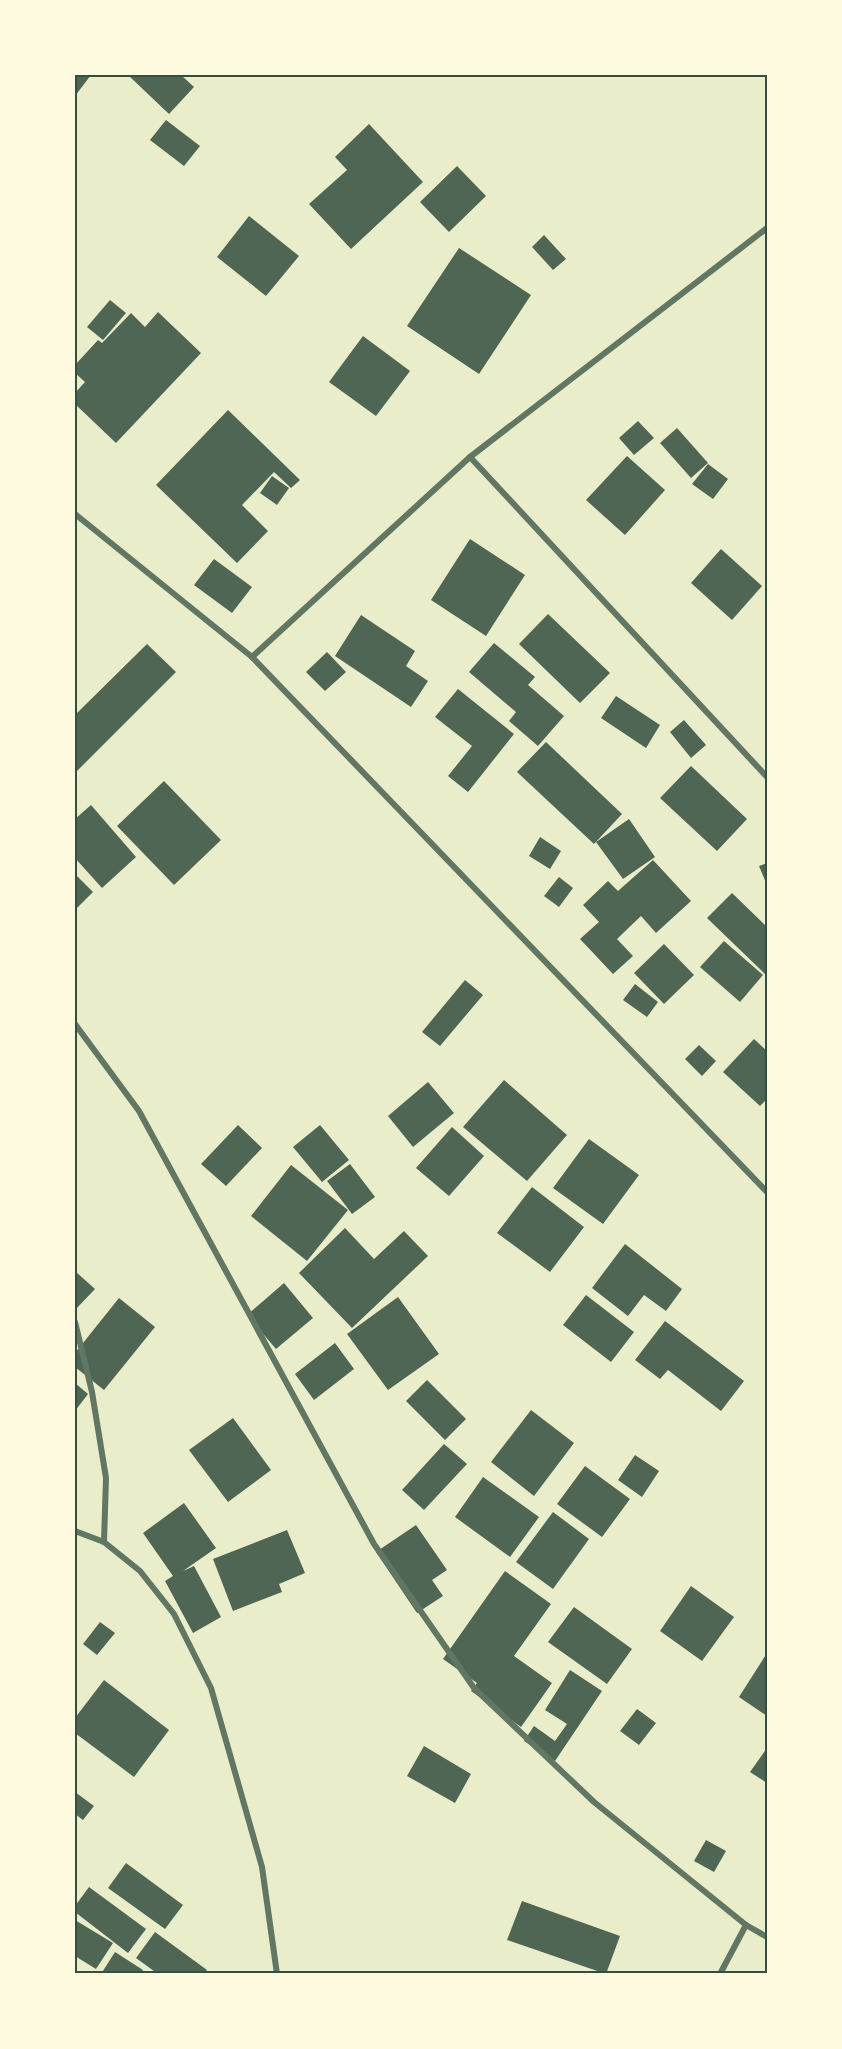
<svg xmlns="http://www.w3.org/2000/svg" width="842" height="2049" font-family="Figtree,sans-serif">
<style>
.building{fill:#4f6655}
.lines{fill:none;stroke-linecap:round;stroke-linejoin:round}
.minor{stroke:#617663;stroke-width:6}
.neatline{fill:none;stroke:#344e41;stroke-width:2}
</style>
<rect width="100%" height="100%" fill="#e9edc9"/>
<!-- building -->
<g class="building">
<path d="M 75,75 L 91,75 L 75,96 Z"/>
<path d="M 128,75 L 181,75 L 194,87 L 169,114 Z"/>
<path d="M 166,120 L 200,146 L 184,166 L 150,140 Z"/>
<path d="M 369,124 L 423,182 L 351,249 L 309,204 L 347,170 L 335,157 Z"/>
<path d="M 457,166 L 486,196 L 449,232 L 420,202 Z"/>
<path d="M 249,216 L 299,256 L 266,296 L 217,257 Z"/>
<path d="M 544,235 L 566,259 L 553,270 L 532,247 Z"/>
<path d="M 459,248 L 531,295 L 479,374 L 407,326 Z"/>
<path d="M 110,300 L 126,313 L 103,340 L 87,327 Z"/>
<path d="M 158,312 L 201,353 L 116,443 L 75,404 L 75,393 L 85,382 L 75,373 L 75,365 L 98,340 L 102,343 L 131,313 L 145,327 Z"/>
<path d="M 363,336 L 410,371 L 376,416 L 329,382 Z"/>
<path d="M 228,410 L 300,480 L 291,488 L 274,472 L 242,505 L 268,531 L 237,563 L 156,485 Z"/>
<path d="M 638,421 L 654,438 L 634,455 L 619,438 Z"/>
<path d="M 677,428 L 708,463 L 691,478 L 660,443 Z"/>
<path d="M 627,456 L 665,490 L 625,535 L 586,500 Z"/>
<path d="M 708,464 L 728,479 L 713,499 L 692,484 Z"/>
<path d="M 272,476 L 289,488 L 277,505 L 260,493 Z"/>
<path d="M 470,539 L 525,575 L 486,636 L 431,600 Z"/>
<path d="M 721,549 L 762,586 L 732,620 L 691,583 Z"/>
<path d="M 214,559 L 252,587 L 232,613 L 194,585 Z"/>
<path d="M 548,614 L 610,673 L 580,703 L 519,644 Z"/>
<path d="M 361,615 L 415,651 L 406,666 L 428,681 L 411,707 L 335,656 Z"/>
<path d="M 494,643 L 535,677 L 528,685 L 564,716 L 538,746 L 509,721 L 516,712 L 469,672 Z"/>
<path d="M 147,644 L 176,672 L 75,773 L 75,715 Z"/>
<path d="M 327,652 L 346,672 L 325,691 L 306,672 Z"/>
<path d="M 458,689 L 514,734 L 468,792 L 448,776 L 472,746 L 435,717 Z"/>
<path d="M 616,696 L 660,725 L 646,748 L 601,718 Z"/>
<path d="M 684,720 L 706,745 L 691,758 L 670,732 Z"/>
<path d="M 546,742 L 622,814 L 594,844 L 517,772 Z"/>
<path d="M 691,766 L 747,819 L 717,851 L 660,798 Z"/>
<path d="M 164,781 L 221,840 L 174,885 L 117,826 Z"/>
<path d="M 91,805 L 136,857 L 102,888 L 75,858 L 75,819 Z"/>
<path d="M 629,819 L 655,857 L 623,879 L 596,842 Z"/>
<path d="M 540,837 L 561,851 L 550,869 L 529,856 Z"/>
<path d="M 653,860 L 691,901 L 656,933 L 641,916 L 617,939 L 633,956 L 613,974 L 580,939 L 599,922 L 583,905 L 608,881 L 618,891 Z"/>
<path d="M 767,863 L 767,885 L 759,866 Z"/>
<path d="M 75,874 L 93,892 L 75,910 Z"/>
<path d="M 559,877 L 573,888 L 559,907 L 544,896 Z"/>
<path d="M 732,893 L 767,927 L 767,976 L 707,918 Z"/>
<path d="M 724,941 L 763,975 L 740,1002 L 700,967 Z"/>
<path d="M 664,944 L 694,975 L 664,1004 L 634,973 Z"/>
<path d="M 465,980 L 483,995 L 440,1046 L 422,1032 Z"/>
<path d="M 635,984 L 658,1002 L 647,1017 L 623,1000 Z"/>
<path d="M 754,1039 L 767,1051 L 767,1099 L 760,1106 L 723,1072 Z"/>
<path d="M 699,1045 L 716,1061 L 702,1076 L 685,1059 Z"/>
<path d="M 504,1080 L 567,1135 L 527,1181 L 463,1127 Z"/>
<path d="M 428,1082 L 454,1113 L 413,1147 L 388,1116 Z"/>
<path d="M 238,1125 L 262,1148 L 226,1186 L 201,1164 Z"/>
<path d="M 320,1125 L 349,1160 L 322,1182 L 293,1147 Z"/>
<path d="M 452,1127 L 484,1156 L 449,1196 L 416,1168 Z"/>
<path d="M 589,1139 L 639,1175 L 603,1224 L 553,1188 Z"/>
<path d="M 350,1164 L 375,1197 L 352,1214 L 327,1181 Z"/>
<path d="M 291,1165 L 348,1210 L 307,1261 L 251,1216 Z"/>
<path d="M 532,1187 L 584,1227 L 550,1272 L 497,1233 Z"/>
<path d="M 345,1228 L 374,1259 L 404,1231 L 428,1256 L 352,1328 L 299,1273 Z"/>
<path d="M 625,1244 L 682,1289 L 666,1311 L 644,1295 L 628,1316 L 592,1288 Z"/>
<path d="M 76,1272 L 95,1289 L 75,1310 L 75,1273 Z"/>
<path d="M 284,1283 L 313,1318 L 276,1349 L 247,1315 Z"/>
<path d="M 586,1295 L 634,1332 L 611,1362 L 563,1325 Z"/>
<path d="M 398,1297 L 439,1354 L 388,1390 L 347,1334 Z"/>
<path d="M 119,1298 L 155,1327 L 104,1390 L 75,1367 L 75,1353 Z"/>
<path d="M 665,1321 L 744,1381 L 721,1411 L 668,1370 L 660,1379 L 635,1360 Z"/>
<path d="M 335,1343 L 354,1369 L 314,1400 L 295,1374 Z"/>
<path d="M 427,1380 L 466,1419 L 445,1440 L 406,1401 Z"/>
<path d="M 75,1383 L 88,1394 L 75,1411 Z"/>
<path d="M 531,1410 L 574,1443 L 534,1496 L 491,1462 Z"/>
<path d="M 233,1418 L 271,1470 L 228,1502 L 189,1450 Z"/>
<path d="M 444,1444 L 467,1464 L 424,1510 L 402,1490 Z"/>
<path d="M 635,1455 L 659,1471 L 642,1497 L 618,1480 Z"/>
<path d="M 585,1466 L 630,1499 L 602,1537 L 557,1504 Z"/>
<path d="M 483,1477 L 539,1517 L 510,1557 L 455,1517 Z"/>
<path d="M 184,1503 L 216,1548 L 183,1571 L 194,1566 L 221,1617 L 193,1633 L 165,1581 L 173,1576 L 143,1533 Z"/>
<path d="M 553,1512 L 589,1539 L 553,1589 L 516,1562 Z"/>
<path d="M 416,1525 L 447,1570 L 432,1580 L 443,1596 L 417,1613 L 376,1552 Z"/>
<path d="M 287,1530 L 305,1573 L 279,1584 L 282,1592 L 233,1611 L 213,1559 Z"/>
<path d="M 505,1571 L 551,1604 L 514,1656 L 552,1683 L 521,1727 L 471,1691 L 477,1683 L 443,1659 Z"/>
<path d="M 691,1586 L 734,1617 L 702,1661 L 660,1631 Z"/>
<path d="M 574,1607 L 632,1649 L 607,1684 L 548,1642 Z"/>
<path d="M 100,1622 L 115,1633 L 97,1655 L 83,1644 Z"/>
<path d="M 767,1653 L 767,1716 L 739,1697 Z"/>
<path d="M 570,1670 L 602,1691 L 555,1761 L 524,1741 L 534,1726 L 555,1741 L 567,1724 L 545,1710 Z"/>
<path d="M 104,1680 L 169,1730 L 134,1777 L 75,1733 L 75,1718 Z"/>
<path d="M 637,1709 L 656,1723 L 639,1745 L 620,1731 Z"/>
<path d="M 424,1746 L 471,1774 L 455,1803 L 407,1776 Z"/>
<path d="M 767,1748 L 767,1783 L 750,1772 Z"/>
<path d="M 75,1792 L 94,1806 L 83,1820 L 75,1814 Z"/>
<path d="M 706,1840 L 726,1851 L 714,1872 L 694,1861 Z"/>
<path d="M 126,1863 L 183,1905 L 165,1929 L 108,1888 Z"/>
<path d="M 89,1887 L 146,1929 L 128,1953 L 75,1912 L 75,1906 Z"/>
<path d="M 522,1901 L 620,1936 L 606,1974 L 507,1940 Z"/>
<path d="M 75,1920 L 113,1943 L 96,1969 L 75,1956 Z"/>
<path d="M 155,1932 L 207,1970 L 204,1974 L 158,1974 L 136,1958 Z"/>
<path d="M 115,1952 L 143,1970 L 141,1974 L 101,1974 Z"/>
</g>
<g class="lines">
<!-- minor -->
<g class="minor">
<path d="M 470,457 L 767,228"/>
<path d="M 75,514 L 252,657 L 767,1192"/>
<path d="M 252,657 L 470,457 L 767,777"/>
<path d="M 75,1024 L 139,1111 L 374,1544 L 474,1688 L 594,1802 L 746,1925 L 767,1937"/>
<path d="M 75,1322 L 92,1392 L 106,1478 L 104,1542"/>
<path d="M 75,1531 L 104,1542 L 140,1571 L 174,1614 L 211,1688 L 262,1867 L 277,1974"/>
<path d="M 720,1974 L 746,1925"/>
</g>
</g>
<!-- border -->
<rect width="842" height="2049" fill="none" stroke="#fefae0" stroke-width="153"/>
<rect x="76" y="76" width="690" height="1896" class="neatline"/>
</svg>
